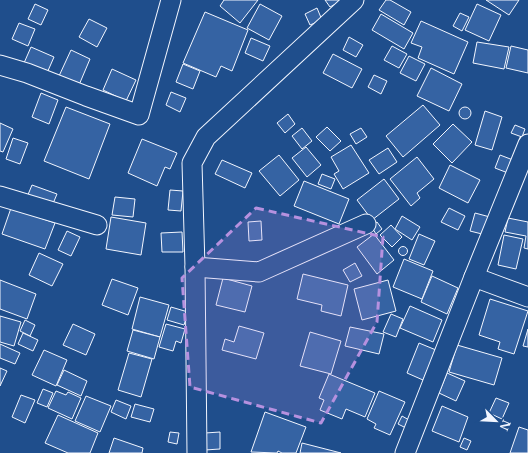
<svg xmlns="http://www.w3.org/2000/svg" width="528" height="453" font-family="'Libre Baskerville',serif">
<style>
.building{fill:#3563a3;stroke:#f2f6ff}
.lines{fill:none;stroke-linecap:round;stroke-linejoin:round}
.minor-casing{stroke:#f2f6ff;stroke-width:21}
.minor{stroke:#1f4e8c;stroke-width:19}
.marked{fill:#b691df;fill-opacity:0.2;stroke:#b691df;stroke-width:3;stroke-dasharray:8 5;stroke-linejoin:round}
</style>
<rect width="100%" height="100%" fill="#1f4e8c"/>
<!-- building -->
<g class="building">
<path d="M 224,0 L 258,0 L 240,23 L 220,6 Z"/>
<path d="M 325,0 L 340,0 L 341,1 L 330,7 Z"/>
<path d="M 386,0 L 390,0 L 411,12 L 404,25 L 379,10 Z"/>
<path d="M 486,0 L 519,0 L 509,15 Z"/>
<path d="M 35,4 L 48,10 L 41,25 L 28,19 Z"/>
<path d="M 260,4 L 282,16 L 269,40 L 247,28 Z"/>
<path d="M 477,4 L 501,15 L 489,41 L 465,30 Z"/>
<path d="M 317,8 L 322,20 L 310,25 L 305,14 Z"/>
<path d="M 205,12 L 248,30 L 232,71 L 221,66 L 216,77 L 183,63 Z"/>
<path d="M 460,13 L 469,17 L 462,31 L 453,26 Z"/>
<path d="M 381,14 L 413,33 L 404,49 L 372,30 Z"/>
<path d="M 89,19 L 107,28 L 97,47 L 79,37 Z"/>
<path d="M 421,21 L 468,42 L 454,74 L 418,58 L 422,47 L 411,43 Z"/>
<path d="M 19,23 L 35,29 L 28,46 L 12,39 Z"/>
<path d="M 349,37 L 363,45 L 356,57 L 343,50 Z"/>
<path d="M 251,38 L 270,46 L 263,61 L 245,53 Z"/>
<path d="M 477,42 L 509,47 L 504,69 L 473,63 Z"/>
<path d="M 392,46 L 407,54 L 399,68 L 384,60 Z"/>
<path d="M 511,46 L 528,50 L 528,73 L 506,68 Z"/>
<path d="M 31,47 L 54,57 L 47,73 L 24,63 Z"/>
<path d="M 71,50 L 90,59 L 79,85 L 59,76 Z"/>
<path d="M 333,54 L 362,69 L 352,88 L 323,73 Z"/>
<path d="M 409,56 L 425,64 L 416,81 L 400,73 Z"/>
<path d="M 183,64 L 200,71 L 193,89 L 176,82 Z"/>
<path d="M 431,68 L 462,84 L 449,111 L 417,96 Z"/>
<path d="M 112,69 L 136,80 L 126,101 L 103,90 Z"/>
<path d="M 374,75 L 387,81 L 381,94 L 368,87 Z"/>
<path d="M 171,92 L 186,98 L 180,112 L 166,105 Z"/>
<path d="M 41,93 L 58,100 L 49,124 L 32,117 Z"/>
<path d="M 423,105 L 440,125 L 403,157 L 386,136 Z"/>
<path d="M 66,107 L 110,124 L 89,179 L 44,161 Z"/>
<circle cx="465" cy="113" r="6"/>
<path d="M 485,111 L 502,117 L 492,150 L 475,145 Z"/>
<path d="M 288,114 L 295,124 L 285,133 L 277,123 Z"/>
<path d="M 0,123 L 13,129 L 3,152 L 0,151 Z"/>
<path d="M 453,124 L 472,142 L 452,163 L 433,144 Z"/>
<path d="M 515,125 L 525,129 L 522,137 L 511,133 Z"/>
<path d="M 327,127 L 341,141 L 330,151 L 316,137 Z"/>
<path d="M 302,128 L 312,141 L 302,149 L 292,136 Z"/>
<path d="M 361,128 L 367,137 L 356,144 L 350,134 Z"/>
<path d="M 13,138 L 28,143 L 20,164 L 6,159 Z"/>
<path d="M 142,139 L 177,153 L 170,169 L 165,167 L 157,186 L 128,173 Z"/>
<path d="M 351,145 L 369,173 L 343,189 L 334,174 L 339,171 L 331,157 Z"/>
<path d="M 306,147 L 321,165 L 307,177 L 292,158 Z"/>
<path d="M 388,148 L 397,162 L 379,174 L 369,160 Z"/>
<path d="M 279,155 L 299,180 L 280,196 L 259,171 Z"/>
<path d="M 500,155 L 513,160 L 508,173 L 495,168 Z"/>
<path d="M 417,157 L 434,179 L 417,193 L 420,198 L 411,206 L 390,179 Z"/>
<path d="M 222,160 L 252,173 L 245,188 L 215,174 Z"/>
<path d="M 450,165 L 480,180 L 468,203 L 439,188 Z"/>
<path d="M 322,174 L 335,179 L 331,189 L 318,184 Z"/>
<path d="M 384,179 L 399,199 L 372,220 L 357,200 Z"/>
<path d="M 304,181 L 349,199 L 339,224 L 294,206 Z"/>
<path d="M 32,185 L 57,194 L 52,206 L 27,197 Z"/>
<path d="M 170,190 L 183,191 L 181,211 L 168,210 Z"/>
<path d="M 115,197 L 135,199 L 133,217 L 112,215 Z"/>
<path d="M 11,208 L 55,223 L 45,249 L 2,234 Z"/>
<path d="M 449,208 L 465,216 L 458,230 L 441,222 Z"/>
<path d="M 475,213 L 490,217 L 486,235 L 470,231 Z"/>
<path d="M 402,216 L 420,227 L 412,240 L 395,229 Z"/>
<path d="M 111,217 L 146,223 L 141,255 L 106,249 Z"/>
<path d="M 508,218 L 528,222 L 528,249 L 524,248 L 526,236 L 505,232 Z"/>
<path d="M 261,221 L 262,240 L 249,241 L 248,222 Z"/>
<path d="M 377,222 L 382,229 L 376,234 L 371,226 Z"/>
<path d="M 391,225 L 402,237 L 392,247 L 380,235 Z"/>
<path d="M 67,231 L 80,237 L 71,256 L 58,250 Z"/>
<path d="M 182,232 L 183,252 L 162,252 L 161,233 Z"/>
<path d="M 374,234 L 394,260 L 377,274 L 357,247 Z"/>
<path d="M 419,234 L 435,241 L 424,265 L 409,259 Z"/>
<path d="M 504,235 L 523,239 L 516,269 L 498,265 Z"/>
<circle cx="403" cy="251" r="4.5"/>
<path d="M 39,253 L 63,264 L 52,286 L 29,275 Z"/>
<path d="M 404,259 L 433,271 L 422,299 L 393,287 Z"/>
<path d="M 355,263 L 362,276 L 350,282 L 343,270 Z"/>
<path d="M 303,274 L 348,285 L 341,316 L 321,311 L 322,305 L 297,299 Z"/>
<path d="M 432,276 L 458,288 L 447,314 L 421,302 Z"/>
<path d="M 223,278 L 252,286 L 245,312 L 216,305 Z"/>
<path d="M 112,279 L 138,288 L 128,315 L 102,305 Z"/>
<path d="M 0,280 L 36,294 L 27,319 L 0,309 Z"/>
<path d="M 388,280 L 396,311 L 362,320 L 354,289 Z"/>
<path d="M 140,297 L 169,305 L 160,337 L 132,329 Z"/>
<path d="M 490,299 L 528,311 L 514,354 L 498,349 L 500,342 L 479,335 Z"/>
<path d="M 410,306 L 442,320 L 433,342 L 400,328 Z"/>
<path d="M 171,307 L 188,312 L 184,325 L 167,320 Z"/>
<path d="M 391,314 L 403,319 L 396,337 L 383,332 Z"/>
<path d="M 0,316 L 21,322 L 14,346 L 0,342 Z"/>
<path d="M 25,320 L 35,325 L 30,336 L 20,331 Z"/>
<path d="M 73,324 L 95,334 L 86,355 L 63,345 Z"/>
<path d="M 166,324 L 185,329 L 181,343 L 176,341 L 173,351 L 159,347 Z"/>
<path d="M 239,326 L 264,333 L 256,359 L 222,350 L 225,339 L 234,342 Z"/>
<path d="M 350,327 L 384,334 L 379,354 L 345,346 Z"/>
<path d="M 528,329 L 528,347 L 523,346 Z"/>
<path d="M 133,330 L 160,337 L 154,359 L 127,351 Z"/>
<path d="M 310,332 L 341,341 L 331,374 L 300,366 Z"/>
<path d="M 23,333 L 38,340 L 33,351 L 18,344 Z"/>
<path d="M 419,343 L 436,350 L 423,380 L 407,373 Z"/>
<path d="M 0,344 L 20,353 L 15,364 L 0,358 Z"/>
<path d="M 457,345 L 502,358 L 494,385 L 449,372 Z"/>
<path d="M 44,350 L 67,360 L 56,386 L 32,375 Z"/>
<path d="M 129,353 L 152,359 L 141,397 L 118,390 Z"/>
<path d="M 0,368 L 7,371 L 0,386 Z"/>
<path d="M 64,370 L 87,381 L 81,396 L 57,385 Z"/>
<path d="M 447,373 L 465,381 L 456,401 L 439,393 Z"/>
<path d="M 329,374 L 375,393 L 365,417 L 346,409 L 342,419 L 320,410 L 324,400 L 319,398 Z"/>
<path d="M 43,389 L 53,393 L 47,407 L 37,403 Z"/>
<path d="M 56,391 L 66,395 L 68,392 L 81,398 L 72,419 L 48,408 Z"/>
<path d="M 379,391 L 405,402 L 390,435 L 374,428 L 376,424 L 367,419 Z"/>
<path d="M 21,395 L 35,400 L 25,423 L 12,417 Z"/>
<path d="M 86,396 L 111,406 L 100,432 L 75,421 Z"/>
<path d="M 496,398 L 509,403 L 502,419 L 489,413 Z"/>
<path d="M 116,400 L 131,406 L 126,419 L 111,412 Z"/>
<path d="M 135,404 L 154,409 L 150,422 L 131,417 Z"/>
<path d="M 442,406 L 468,417 L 459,442 L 432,431 Z"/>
<path d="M 265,412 L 306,427 L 296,453 L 282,453 L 278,451 L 277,453 L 251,452 Z"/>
<path d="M 58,415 L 98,433 L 90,453 L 68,453 L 45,443 Z"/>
<path d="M 402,416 L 409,420 L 406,428 L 398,424 Z"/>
<path d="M 519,427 L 528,430 L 528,453 L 510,453 Z"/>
<path d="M 170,432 L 179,433 L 177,444 L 168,442 Z"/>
<path d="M 220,432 L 220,449 L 205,450 L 205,433 Z"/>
<path d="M 114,438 L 143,448 L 142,453 L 109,453 Z"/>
<path d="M 464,438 L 471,441 L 467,450 L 460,447 Z"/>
<path d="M 302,443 L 341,453 L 300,453 Z"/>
</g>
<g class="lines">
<defs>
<g id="minor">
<path d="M 0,65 L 27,73 L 86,96 L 139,115 L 171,0"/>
<path d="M 0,196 L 97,225"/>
<path d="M 195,267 L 259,272 L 366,224"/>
<path d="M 474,277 L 528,297"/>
<path d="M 197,453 L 195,267 L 192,163 L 206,137 L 354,0"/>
<path d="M 405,453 L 474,277 L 528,144"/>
</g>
</defs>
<!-- minor casing -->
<use href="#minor" class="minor-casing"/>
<!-- minor -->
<use href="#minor" class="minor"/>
</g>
<!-- marked area -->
<path class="marked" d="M 256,208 L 383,237 L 377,322 L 321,423 L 190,387 L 182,278 Z"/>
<!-- north arrow -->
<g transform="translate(496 421) rotate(114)" stroke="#1f4e8c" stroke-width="3" paint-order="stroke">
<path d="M0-3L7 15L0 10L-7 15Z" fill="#f2f6ff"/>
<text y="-6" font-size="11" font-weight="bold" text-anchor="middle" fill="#f2f6ff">N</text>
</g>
</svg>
